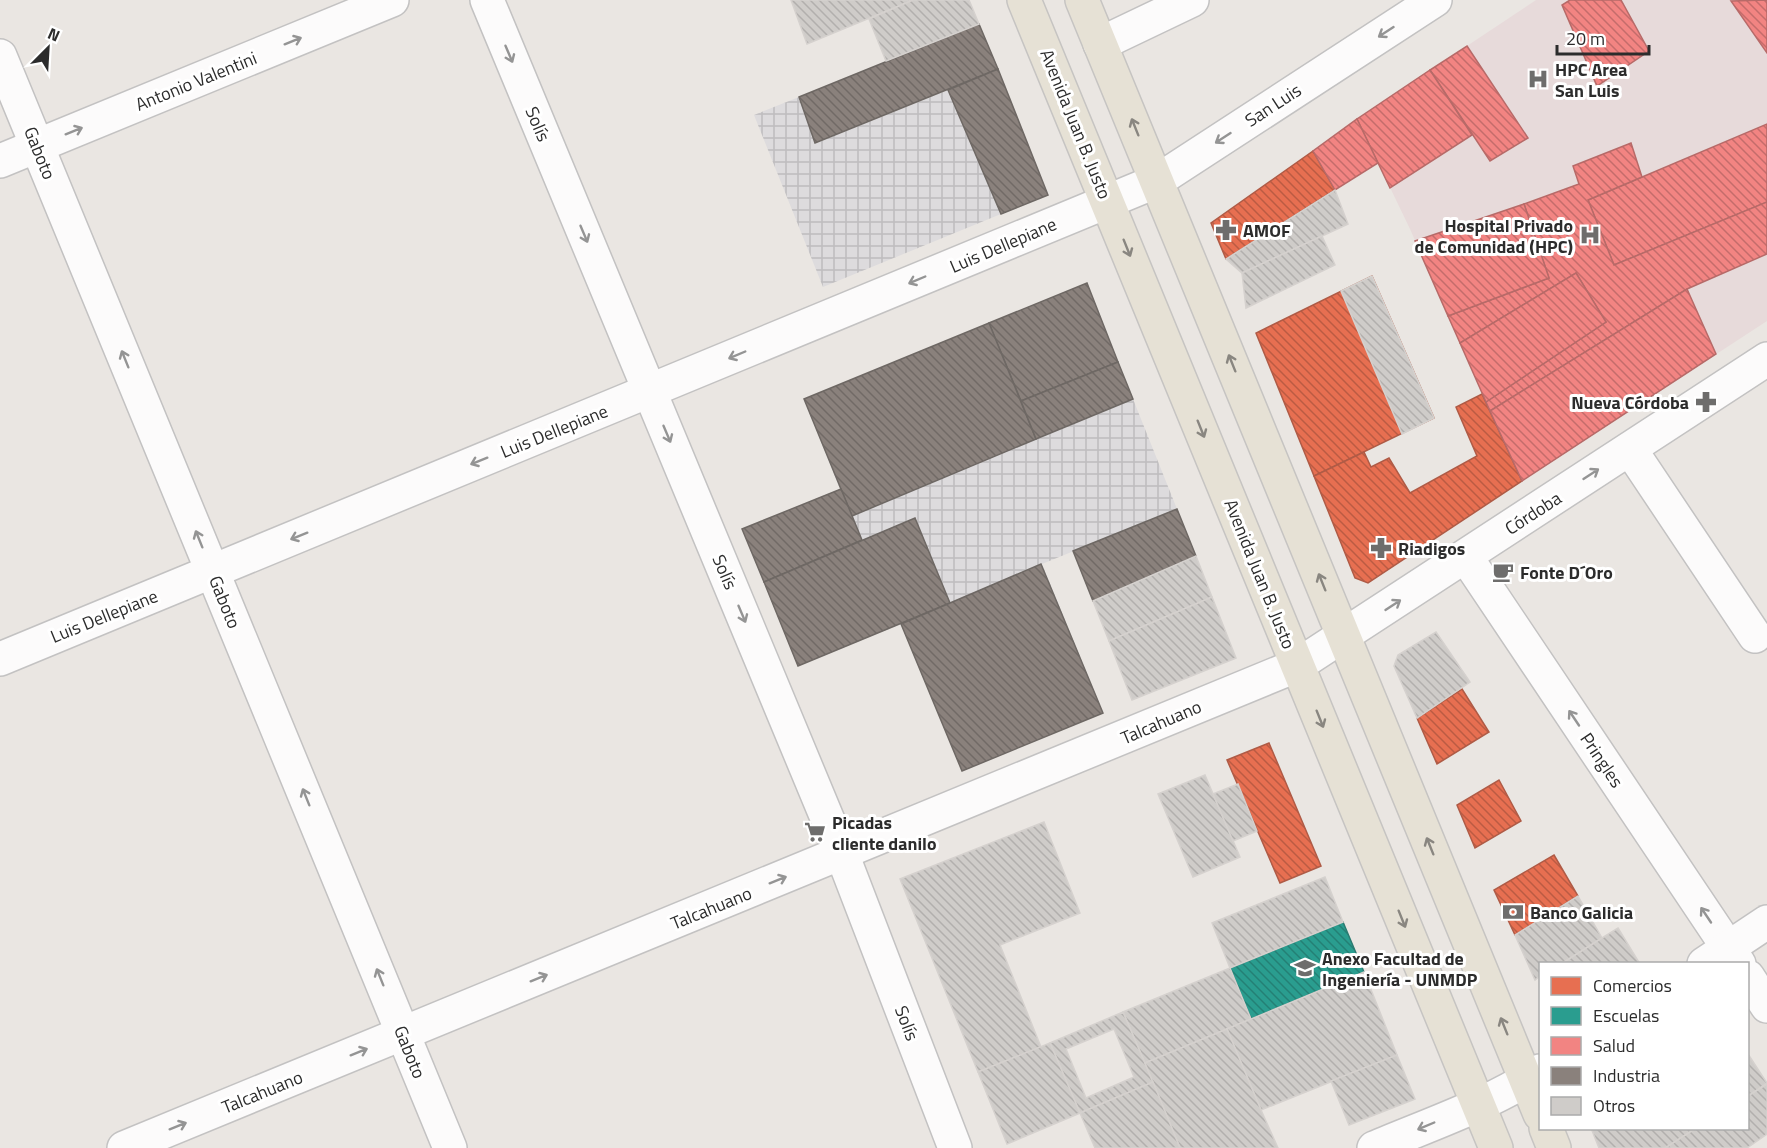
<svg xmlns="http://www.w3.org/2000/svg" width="1767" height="1148" font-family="'Titillium Web',sans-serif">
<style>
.industrial{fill:url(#industrial-grid)}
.medical{fill:#e7dada}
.shops{fill:url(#shops-back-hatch);stroke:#af5b46;stroke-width:1.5}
.schools{fill:url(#schools-back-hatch);stroke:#2b7b71;stroke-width:1.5}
.health{fill:url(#health-back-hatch);stroke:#b76a68;stroke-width:1.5}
.industry{fill:url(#industry-back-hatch);stroke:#6e6864;stroke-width:1.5}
.building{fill:url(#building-back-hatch);stroke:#d5d1ce;stroke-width:1.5;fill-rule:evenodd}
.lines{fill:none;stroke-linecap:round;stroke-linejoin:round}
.minor-casing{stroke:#c3c2c2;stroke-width:36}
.major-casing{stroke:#c6c4c2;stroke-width:36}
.minor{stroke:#fcfbfb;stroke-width:33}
.major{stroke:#e6e1d5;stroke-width:33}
.oneway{stroke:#949494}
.oneway2{stroke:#898680}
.labels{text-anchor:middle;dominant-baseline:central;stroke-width:6;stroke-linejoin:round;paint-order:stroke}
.poi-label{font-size:18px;font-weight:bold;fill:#2c2c2c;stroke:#fff;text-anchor:start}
.street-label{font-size:18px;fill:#2c2c2c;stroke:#fff}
</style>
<defs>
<pattern id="industrial-grid" width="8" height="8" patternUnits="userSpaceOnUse" patternTransform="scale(1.5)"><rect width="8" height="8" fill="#dddbdd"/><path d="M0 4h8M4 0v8" fill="none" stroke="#bebcbe"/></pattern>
<pattern id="shops-back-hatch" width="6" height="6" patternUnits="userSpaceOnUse" patternTransform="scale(1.5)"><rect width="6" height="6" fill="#e76f51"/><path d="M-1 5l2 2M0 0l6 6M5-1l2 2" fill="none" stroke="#bb5b43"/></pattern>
<pattern id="schools-back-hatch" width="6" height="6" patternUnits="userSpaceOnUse" patternTransform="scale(1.5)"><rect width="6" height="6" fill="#2a9d8f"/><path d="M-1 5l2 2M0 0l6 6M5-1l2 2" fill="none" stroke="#248075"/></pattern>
<pattern id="health-back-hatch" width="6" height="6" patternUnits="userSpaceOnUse" patternTransform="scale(1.5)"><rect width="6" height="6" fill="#f28482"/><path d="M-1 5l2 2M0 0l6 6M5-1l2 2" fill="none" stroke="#c46c6b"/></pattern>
<pattern id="industry-back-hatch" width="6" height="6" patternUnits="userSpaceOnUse" patternTransform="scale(1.5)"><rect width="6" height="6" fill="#8a817c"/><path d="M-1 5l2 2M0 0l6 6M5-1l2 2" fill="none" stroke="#716a66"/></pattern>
<pattern id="building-back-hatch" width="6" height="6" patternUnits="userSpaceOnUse" patternTransform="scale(1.5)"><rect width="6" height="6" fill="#cfccc9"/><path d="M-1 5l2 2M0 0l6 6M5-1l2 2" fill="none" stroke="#b2afad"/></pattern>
</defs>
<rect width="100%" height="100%" fill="#eae6e2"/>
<!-- industrial -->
<g class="industrial">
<path d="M 948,90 L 1001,214 L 823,287 L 754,115 L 799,97 L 816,143 Z"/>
<path d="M 989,323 L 1036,438 L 1133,399 L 1177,509 L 1042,564 L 1103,713 L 962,771 L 901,624 L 798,666 L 742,529 L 840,489 L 804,399 Z"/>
</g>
<!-- medical -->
<path class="medical" d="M 1536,0 L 1767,0 L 1767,321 L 1522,481 L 1410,229 L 1357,119 Z"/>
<!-- shops -->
<g class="shops">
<path d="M 1313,151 L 1335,190 L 1226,259 L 1211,223 Z"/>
<path d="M 1372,276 L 1434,418 L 1314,476 L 1256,333 Z"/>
<path d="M 1482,394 L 1522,481 L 1368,583 L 1355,578 L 1314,476 L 1364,452 L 1371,467 L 1389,458 L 1410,493 L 1477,456 L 1456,407 Z"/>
<path d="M 1462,689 L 1489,732 L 1437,764 L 1417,718 Z"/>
<path d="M 1269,743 L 1321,866 L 1280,883 L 1227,760 Z"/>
<path d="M 1499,780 L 1521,821 L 1475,848 L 1457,805 Z"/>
<path d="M 1554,855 L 1578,896 L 1515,935 L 1494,890 Z"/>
</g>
<!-- schools -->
<path class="schools" d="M 1343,922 L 1364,972 L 1251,1019 L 1230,968 Z"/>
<!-- health -->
<g class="health">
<path d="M 1570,0 L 1621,0 L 1649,51 L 1597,86 L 1562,5 Z"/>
<path d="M 1767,0 L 1767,53 L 1731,1 Z"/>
<path d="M 1467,46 L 1528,138 L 1490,161 L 1430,70 Z"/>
<path d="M 1430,70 L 1472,135 L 1390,188 L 1357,119 Z"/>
<path d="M 1357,119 L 1378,163 L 1335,190 L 1313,151 Z"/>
<path d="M 1767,124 L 1767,202 L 1614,265 L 1588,200 Z"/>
<path d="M 1631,143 L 1642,177 L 1588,200 L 1614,265 L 1767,202 L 1767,254 L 1687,289 L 1490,411 L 1486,402 L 1606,322 L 1576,273 L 1460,343 L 1448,316 L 1549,278 L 1524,204 L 1579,184 L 1573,166 Z"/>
<path d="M 1524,204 L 1549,278 L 1448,316 L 1415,241 Z"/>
<path d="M 1576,273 L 1606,322 L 1486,402 L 1460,343 Z"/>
<path d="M 1687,289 L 1716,354 L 1522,481 L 1490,411 Z"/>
</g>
<!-- industry -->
<g class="industry">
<path d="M 979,24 L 998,69 L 815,143 L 799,97 Z"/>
<path d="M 998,69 L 1048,195 L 1001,214 L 948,90 Z"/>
<path d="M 1087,283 L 1118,362 L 1021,401 L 989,323 Z"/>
<path d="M 989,323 L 1036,439 L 852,516 L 804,399 Z"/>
<path d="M 1118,362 L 1133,399 L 1036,439 L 1021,401 Z"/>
<path d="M 841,489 L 862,540 L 764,582 L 742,529 Z"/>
<path d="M 1177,509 L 1196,556 L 1093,601 L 1073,551 Z"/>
<path d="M 915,518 L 950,603 L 798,666 L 764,582 Z"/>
<path d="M 1041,564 L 1103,713 L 962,771 L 901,624 Z"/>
</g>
<!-- building -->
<g class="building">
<path d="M 791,0 L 913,0 L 807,44 Z"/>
<path d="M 913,0 L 969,0 L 979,24 L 886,61 L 869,19 Z"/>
<path d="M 1335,190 L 1348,224 L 1242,273 L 1226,259 Z"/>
<path d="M 1322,236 L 1335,265 L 1246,308 L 1242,273 Z"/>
<path d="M 1372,276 L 1434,418 L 1402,434 L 1341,291 Z"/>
<path d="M 1196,556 L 1212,597 L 1109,641 L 1093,601 Z"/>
<path d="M 1212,597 L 1236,658 L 1132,700 L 1109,641 Z"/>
<path d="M 1436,632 L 1470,682 L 1417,718 L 1394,666 L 1398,655 Z"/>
<path d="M 1205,775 L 1240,857 L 1193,877 L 1158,794 Z"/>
<path d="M 1238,784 L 1257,831 L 1233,841 L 1213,794 Z"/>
<path d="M 1044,822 L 1080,913 L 1000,945 L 1041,1047 L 978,1072 L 900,879 Z"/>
<path d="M 1325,877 L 1343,922 L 1230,968 L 1212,923 Z"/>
<path d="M 1578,896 L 1602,938 L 1561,964 L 1540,964 L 1540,976 L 1535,980 L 1515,935 Z"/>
<path d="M 1618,928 L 1640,964 L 1561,964 L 1602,938 Z"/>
<path d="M 1230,968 L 1251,1019 L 1145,1063 L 1123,1012 Z"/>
<path d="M 1364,972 L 1397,1055 L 1261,1110 L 1227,1029 Z"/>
<path d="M 1123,1012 L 1153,1082 L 1080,1113 L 1050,1043 ZM 1114,1029 L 1134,1077 L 1086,1098 L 1066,1049 Z"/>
<path d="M 1227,1029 L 1261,1110 L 1278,1148 L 1180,1148 L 1145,1063 Z"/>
<path d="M 1050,1043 L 1080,1113 L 1007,1144 L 978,1072 Z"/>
<path d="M 1748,1054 L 1767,1083 L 1748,1096 Z"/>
<path d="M 1397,1055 L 1415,1099 L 1349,1125 L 1331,1081 Z"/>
<path d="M 1153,1082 L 1180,1148 L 1095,1148 L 1080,1113 Z"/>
<path d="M 1767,1084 L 1767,1134 L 1747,1148 L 1665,1148 L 1696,1128 L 1748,1128 L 1748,1096 Z"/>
<path d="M 1591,1128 L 1696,1128 L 1665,1148 L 1599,1148 Z"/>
</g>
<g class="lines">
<defs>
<g id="minor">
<path d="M 487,0 L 842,854 L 955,1148"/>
<path d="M 1100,44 L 1192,0"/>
<path d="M 0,56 L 450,1148"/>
<path d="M 0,161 L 392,0"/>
<path d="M 1630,449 L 1755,636"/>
<path d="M 1466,557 L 1739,964"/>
<path d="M 0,659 L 1157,181 L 1435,0"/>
<path d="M 1704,964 L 1767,922"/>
<path d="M 1748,977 L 1767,1006"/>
<path d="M 124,1148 L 1298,665 L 1767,359"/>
<path d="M 1374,1148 C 1428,1125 1491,1104 1540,1071"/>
</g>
<g id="major">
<path d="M 1024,0 L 1496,1148"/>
<path d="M 1082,0 L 1540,1114"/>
<path d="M 1546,1128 L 1554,1148"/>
</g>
</defs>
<!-- minor casing -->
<use href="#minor" class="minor-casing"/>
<!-- major casing -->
<use href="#major" class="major-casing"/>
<!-- minor -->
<use href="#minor" class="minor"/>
<!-- major -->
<use href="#major" class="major"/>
</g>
<!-- one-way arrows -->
<defs><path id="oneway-shaft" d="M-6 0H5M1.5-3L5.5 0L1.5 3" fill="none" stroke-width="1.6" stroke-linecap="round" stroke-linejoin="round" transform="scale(1.5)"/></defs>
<g class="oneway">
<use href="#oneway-shaft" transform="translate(1386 32) rotate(147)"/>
<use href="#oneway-shaft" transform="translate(293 41) rotate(-22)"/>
<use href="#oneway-shaft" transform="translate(509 54) rotate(67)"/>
<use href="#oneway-shaft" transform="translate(74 131) rotate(-22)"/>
<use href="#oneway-shaft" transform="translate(1223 138) rotate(147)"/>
<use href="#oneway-shaft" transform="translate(584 234) rotate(67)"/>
<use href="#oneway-shaft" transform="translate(917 280) rotate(157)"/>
<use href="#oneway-shaft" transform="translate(737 355) rotate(157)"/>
<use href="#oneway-shaft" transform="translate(125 359) rotate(-112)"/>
<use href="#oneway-shaft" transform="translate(667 434) rotate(67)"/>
<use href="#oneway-shaft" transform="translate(479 461) rotate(158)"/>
<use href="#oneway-shaft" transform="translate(1591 474) rotate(-33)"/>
<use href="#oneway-shaft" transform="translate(299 536) rotate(158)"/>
<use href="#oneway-shaft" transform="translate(199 539) rotate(-112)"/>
<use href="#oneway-shaft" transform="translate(1393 605) rotate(-33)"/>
<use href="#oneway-shaft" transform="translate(742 614) rotate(67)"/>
<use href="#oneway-shaft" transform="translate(1574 718) rotate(-124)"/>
<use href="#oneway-shaft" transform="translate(306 797) rotate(-112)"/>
<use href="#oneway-shaft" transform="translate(778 880) rotate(-22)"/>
<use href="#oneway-shaft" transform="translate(1706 915) rotate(-124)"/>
<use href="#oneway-shaft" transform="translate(380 977) rotate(-112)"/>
<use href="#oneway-shaft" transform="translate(539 978) rotate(-22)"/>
<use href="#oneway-shaft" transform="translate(359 1052) rotate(-22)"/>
<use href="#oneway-shaft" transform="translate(178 1126) rotate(-22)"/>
<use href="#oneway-shaft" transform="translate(1426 1126) rotate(157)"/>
</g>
<g class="oneway2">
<use href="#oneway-shaft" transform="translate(1135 127) rotate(-112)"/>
<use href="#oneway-shaft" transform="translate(1127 248) rotate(68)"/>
<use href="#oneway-shaft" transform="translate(1232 363) rotate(-112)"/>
<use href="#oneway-shaft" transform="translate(1201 429) rotate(68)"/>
<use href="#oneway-shaft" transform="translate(1322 582) rotate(-112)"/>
<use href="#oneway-shaft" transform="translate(1320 719) rotate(68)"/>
<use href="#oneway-shaft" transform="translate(1430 846) rotate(-112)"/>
<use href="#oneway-shaft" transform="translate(1402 919) rotate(68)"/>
<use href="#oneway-shaft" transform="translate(1504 1026) rotate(-112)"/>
</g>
<!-- icons -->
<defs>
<symbol id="hospital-bare" viewBox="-9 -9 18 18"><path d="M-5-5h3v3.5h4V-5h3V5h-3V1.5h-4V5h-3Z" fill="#6e6d6c" stroke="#fff" stroke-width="2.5" paint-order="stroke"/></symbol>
<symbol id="pharmacy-bare" viewBox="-9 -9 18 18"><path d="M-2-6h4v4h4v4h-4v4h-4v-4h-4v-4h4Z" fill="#6e6d6c" stroke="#fff" stroke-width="2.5" paint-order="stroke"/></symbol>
<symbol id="cafe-bare" viewBox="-9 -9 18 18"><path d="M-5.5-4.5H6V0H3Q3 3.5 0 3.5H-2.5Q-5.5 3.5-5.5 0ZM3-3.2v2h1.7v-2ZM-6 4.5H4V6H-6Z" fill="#6e6d6c" stroke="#fff" stroke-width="2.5" paint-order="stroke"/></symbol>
<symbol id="supermarket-bare" viewBox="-9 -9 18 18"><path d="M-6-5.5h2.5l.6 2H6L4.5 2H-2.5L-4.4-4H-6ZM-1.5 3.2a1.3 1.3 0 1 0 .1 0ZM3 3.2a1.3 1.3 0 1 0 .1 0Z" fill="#6e6d6c" stroke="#fff" stroke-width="2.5" paint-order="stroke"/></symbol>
<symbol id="bank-bare" viewBox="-9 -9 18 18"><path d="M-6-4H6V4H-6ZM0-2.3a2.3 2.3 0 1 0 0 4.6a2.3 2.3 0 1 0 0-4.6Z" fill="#6e6d6c" stroke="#fff" stroke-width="2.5" paint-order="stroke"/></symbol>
<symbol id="university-bare" viewBox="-9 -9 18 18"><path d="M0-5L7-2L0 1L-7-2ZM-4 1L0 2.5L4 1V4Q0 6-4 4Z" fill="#6e6d6c" stroke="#fff" stroke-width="2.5" paint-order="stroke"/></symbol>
</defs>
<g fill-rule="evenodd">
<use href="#hospital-bare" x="1523" y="64" width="30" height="30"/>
<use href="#pharmacy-bare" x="1211" y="215" width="30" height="30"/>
<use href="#hospital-bare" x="1575" y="220" width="30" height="30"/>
<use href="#pharmacy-bare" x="1691" y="387" width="30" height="30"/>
<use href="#pharmacy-bare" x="1366" y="533" width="30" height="30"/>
<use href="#cafe-bare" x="1488" y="557" width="30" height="30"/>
<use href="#supermarket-bare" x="800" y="817" width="30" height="30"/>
<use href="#bank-bare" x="1498" y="897" width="30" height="30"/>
<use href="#university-bare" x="1290" y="953" width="30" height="30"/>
</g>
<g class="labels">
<!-- poi labels -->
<g class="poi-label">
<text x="1555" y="69">HPC Area<tspan x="1555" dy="21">San Luis</tspan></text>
<text x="1573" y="225" text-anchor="end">Hospital Privado<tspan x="1573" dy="21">de Comunidad (HPC)</tspan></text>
<text x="1243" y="230">AMOF</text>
<text x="1689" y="402" text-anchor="end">Nueva Córdoba</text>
<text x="1398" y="548">Riadigos</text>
<text x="1520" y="572">Fonte D´Oro</text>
<text x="832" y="822">Picadas<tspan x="832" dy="21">cliente danilo</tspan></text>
<text x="1530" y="912">Banco Galicia</text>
<text x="1322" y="958">Anexo Facultad de<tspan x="1322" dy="21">Ingeniería - UNMDP</tspan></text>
</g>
<!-- street labels -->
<g class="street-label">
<text transform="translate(196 81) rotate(-22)">Antonio Valentini</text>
<text transform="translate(1273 105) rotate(-33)">San Luis</text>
<text transform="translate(538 124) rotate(67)">Solís</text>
<text transform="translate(1076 124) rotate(68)">Avenida Juan B. Justo</text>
<text transform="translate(40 153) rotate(68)">Gaboto</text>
<text transform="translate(1003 245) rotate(-23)">Luis Dellepiane</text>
<text transform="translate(554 431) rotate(-22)">Luis Dellepiane</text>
<text transform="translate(1533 513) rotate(-33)">Córdoba</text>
<text transform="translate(725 572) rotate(67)">Solís</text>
<text transform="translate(1260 574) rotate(68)">Avenida Juan B. Justo</text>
<text transform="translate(225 602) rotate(68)">Gaboto</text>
<text transform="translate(104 616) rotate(-22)">Luis Dellepiane</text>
<text transform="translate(1161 722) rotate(-23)">Talcahuano</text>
<text transform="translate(1602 760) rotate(56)">Pringles</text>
<text transform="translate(711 908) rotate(-22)">Talcahuano</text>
<text transform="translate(907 1023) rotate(69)">Solís</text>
<text transform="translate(410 1052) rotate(68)">Gaboto</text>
<text transform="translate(262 1092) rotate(-22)">Talcahuano</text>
</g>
</g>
<!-- legend -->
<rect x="1539" y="962" width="210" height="168" fill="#ffffff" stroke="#ababab" stroke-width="1.5"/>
<rect x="1551" y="977" width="30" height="18" fill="#e76f51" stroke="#ababab" stroke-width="1.5"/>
<text x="1593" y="992" font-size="18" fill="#2c2c2c">Comercios</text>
<rect x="1551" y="1007" width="30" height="18" fill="#2a9d8f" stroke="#ababab" stroke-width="1.5"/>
<text x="1593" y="1022" font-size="18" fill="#2c2c2c">Escuelas</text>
<rect x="1551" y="1037" width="30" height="18" fill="#f28482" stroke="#ababab" stroke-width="1.5"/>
<text x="1593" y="1052" font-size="18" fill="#2c2c2c">Salud</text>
<rect x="1551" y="1067" width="30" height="18" fill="#8a817c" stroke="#ababab" stroke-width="1.5"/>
<text x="1593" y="1082" font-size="18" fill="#2c2c2c">Industria</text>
<rect x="1551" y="1097" width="30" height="18" fill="#cfccc9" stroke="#ababab" stroke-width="1.5"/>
<text x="1593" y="1112" font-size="18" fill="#2c2c2c">Otros</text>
<!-- north arrow -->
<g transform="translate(48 48) rotate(24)" stroke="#ffffff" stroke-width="4.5" paint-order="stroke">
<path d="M0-4.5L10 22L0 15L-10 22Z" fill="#2c2c2c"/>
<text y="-9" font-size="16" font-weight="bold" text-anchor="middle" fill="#2c2c2c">N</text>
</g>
<!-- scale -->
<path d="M1557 45v9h92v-9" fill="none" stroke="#2c2c2c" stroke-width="3"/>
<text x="1566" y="45" font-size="18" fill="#2c2c2c" stroke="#ffffff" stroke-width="4.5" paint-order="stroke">20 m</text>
</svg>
